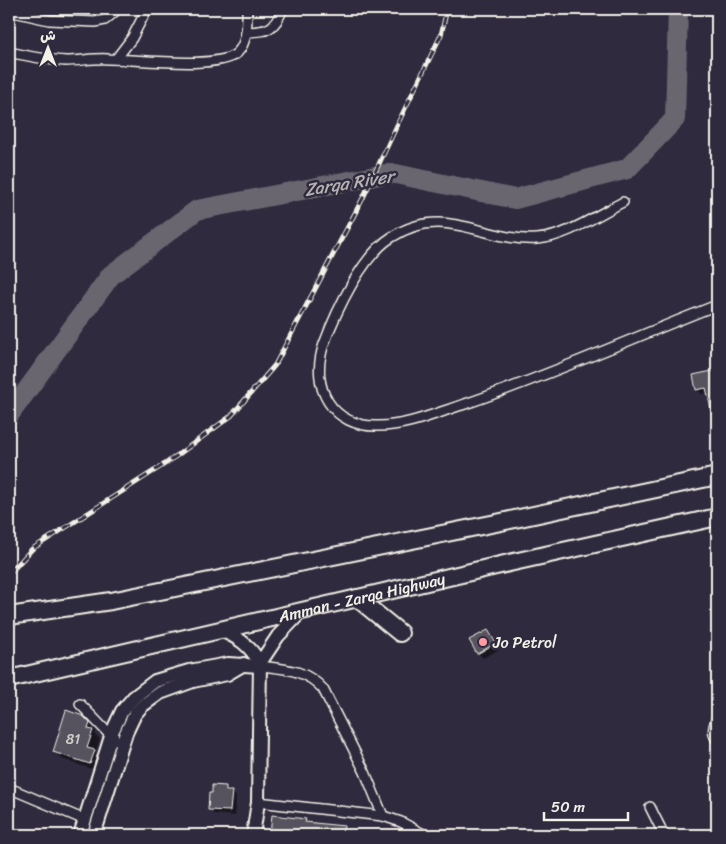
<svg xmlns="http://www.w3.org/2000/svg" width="726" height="844" font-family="Sriracha,'Playpen Sans Arabic',sans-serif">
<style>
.shadow{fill:#0007}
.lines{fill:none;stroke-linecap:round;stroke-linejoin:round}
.river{stroke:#6a6670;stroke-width:20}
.building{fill:#56525f;stroke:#f4f1e8}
.street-casing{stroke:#f4f1e8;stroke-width:12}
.secondary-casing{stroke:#f4f1e8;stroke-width:16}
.highway-casing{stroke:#f4f1e8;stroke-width:20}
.street{stroke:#2f2a3d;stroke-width:9}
.secondary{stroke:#2f2a3d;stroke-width:12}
.highway{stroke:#2f2a3d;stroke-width:16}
.rail-casing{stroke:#f4f1e8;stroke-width:5}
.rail{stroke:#2f2a3d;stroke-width:3;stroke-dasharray:9;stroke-linecap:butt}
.poi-dot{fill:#ff9aa2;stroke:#2f2a3d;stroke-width:2}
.labels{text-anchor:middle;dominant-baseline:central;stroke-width:5;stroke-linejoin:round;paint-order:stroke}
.number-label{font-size:14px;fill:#ccc9c6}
.street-label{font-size:16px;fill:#f4f1e8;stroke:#2f2a3d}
.poi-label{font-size:16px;fill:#f4f1e8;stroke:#2f2a3d;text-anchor:start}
.water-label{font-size:18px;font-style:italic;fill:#b6b2b2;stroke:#2f2a3d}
</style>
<rect width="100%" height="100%" fill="#2f2a3d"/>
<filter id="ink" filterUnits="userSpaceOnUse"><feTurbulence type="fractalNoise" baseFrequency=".02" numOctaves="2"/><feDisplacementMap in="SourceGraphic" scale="10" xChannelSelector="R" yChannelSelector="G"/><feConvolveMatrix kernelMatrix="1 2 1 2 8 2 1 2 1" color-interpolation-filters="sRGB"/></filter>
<g filter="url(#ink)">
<!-- shadow -->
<g class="shadow">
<path d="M 717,371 L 717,425 L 708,393 L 702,394 L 697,389 L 694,376 Z"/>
<path d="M 488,631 L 493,636 L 500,649 L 483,658 L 478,653 Z"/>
<path d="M 82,717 L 96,731 L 95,735 L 100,739 L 95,753 L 101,759 L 98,771 L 62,759 L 54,751 Z"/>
<path d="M 226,787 L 236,797 L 235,816 L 214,814 L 209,809 Z"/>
<path d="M 273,816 L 305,820 L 309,824 L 344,827 L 351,835 L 271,835 Z"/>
</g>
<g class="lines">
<!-- river -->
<path class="river" d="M 9,415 L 111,275 L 197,210 L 391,173 L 515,199 L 627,169 L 675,119 L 678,9"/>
</g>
<!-- building -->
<g class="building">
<path d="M 717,370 L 717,421 L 714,422 L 706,388 L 696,390 L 693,375 Z"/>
<path d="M 488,630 L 496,643 L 477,654 L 469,640 Z"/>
<path d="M 66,710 L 83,716 L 90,723 L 88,729 L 93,730 L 87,748 L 95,750 L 90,764 L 53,752 Z"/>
<path d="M 212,785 L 226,786 L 226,791 L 232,791 L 230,811 L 208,810 L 209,793 L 212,793 Z"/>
<path d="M 272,815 L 306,819 L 305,822 L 344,826 L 343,835 L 270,835 Z"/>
</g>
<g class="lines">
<defs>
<g id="street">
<path d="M 9,11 L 49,20 L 95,22 L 105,20 L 118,9"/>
<path d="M 246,32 C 270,31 273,30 283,9"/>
<path d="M 9,52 C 27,56 47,60 66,61 C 80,61 94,58 108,59 C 136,59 218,70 237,53 C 248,42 247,23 247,9"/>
<path d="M 116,59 L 132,38 L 147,9"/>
<path d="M 623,202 C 597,215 566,237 537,239 C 485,242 444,203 392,237 C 362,255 336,312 324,344 C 309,387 332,428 379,426 C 408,426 436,413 462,405 C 549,376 632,338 717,305"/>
<path d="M 260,666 C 285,669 305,669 323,689 L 365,772 L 383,816"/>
<path d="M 80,704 L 111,736 L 123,744"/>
<path d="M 717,717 C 714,726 711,732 717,740"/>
<path d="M 9,788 L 85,820"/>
<path d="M 258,802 L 383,816 L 401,822 L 425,835"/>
<path d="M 650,807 L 664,835"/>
</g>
<g id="secondary">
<path d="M 219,630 C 238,636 250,646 260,663 L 258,802 L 253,835"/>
<path d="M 260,663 L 278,636 L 300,613"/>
<path d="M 80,835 L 113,730 L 122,711 L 134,697 L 155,681 L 189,671 L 228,664 L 260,666"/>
<path d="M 94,835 L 126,733 L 135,714 L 142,706 L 160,693 L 193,681 L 227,674 L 244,664"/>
</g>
<g id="highway">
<path d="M 357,598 L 400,633"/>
<path d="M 9,616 L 111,601 L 501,522 L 717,476"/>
<path id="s1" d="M 9,679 L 509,563 L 717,517"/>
</g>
</defs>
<!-- street casing -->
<use href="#street" class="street-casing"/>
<!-- secondary casing -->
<use href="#secondary" class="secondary-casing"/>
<!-- highway casing -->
<use href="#highway" class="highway-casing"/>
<!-- street -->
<use href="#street" class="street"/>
<!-- secondary -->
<use href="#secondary" class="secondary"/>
<!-- highway -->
<use href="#highway" class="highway"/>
<defs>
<path id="rail" d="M 9,574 L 32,549 L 168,462 L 231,416 L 275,365 L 363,198 L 399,121 L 441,35 L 447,9"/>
</defs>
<!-- rail casing -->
<use href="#rail" class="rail-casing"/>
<!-- rail -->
<use href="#rail" class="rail"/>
</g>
</g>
<!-- markers -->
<circle class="poi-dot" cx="483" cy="642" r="5"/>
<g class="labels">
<!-- number labels -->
<g class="number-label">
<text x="73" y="739">81</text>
</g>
<!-- street labels -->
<g class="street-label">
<text stroke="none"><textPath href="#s1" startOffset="362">Amman - Zarqa Highway</textPath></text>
</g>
<!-- poi labels -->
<g class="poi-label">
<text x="493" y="642">Jo Petrol</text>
</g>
<!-- water labels -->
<g class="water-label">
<text transform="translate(349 183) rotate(-9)">Zarqa River</text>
</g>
</g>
<!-- margin -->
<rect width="726" height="844" fill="none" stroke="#2f2a3d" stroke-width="30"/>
<rect x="15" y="15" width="696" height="814" fill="none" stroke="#f4f1e8" stroke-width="2" filter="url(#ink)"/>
<!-- north arrow -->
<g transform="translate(48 48)" stroke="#2f2a3d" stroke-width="4" paint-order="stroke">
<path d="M0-4L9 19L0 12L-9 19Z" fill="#f4f1e8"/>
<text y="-8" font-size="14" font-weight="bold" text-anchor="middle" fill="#f4f1e8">ش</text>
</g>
<!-- scale -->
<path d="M544 812v8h84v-8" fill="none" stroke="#f4f1e8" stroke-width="2.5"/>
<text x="551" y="812" font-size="15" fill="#f4f1e8" stroke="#2f2a3d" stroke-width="4" paint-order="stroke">50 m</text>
</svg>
